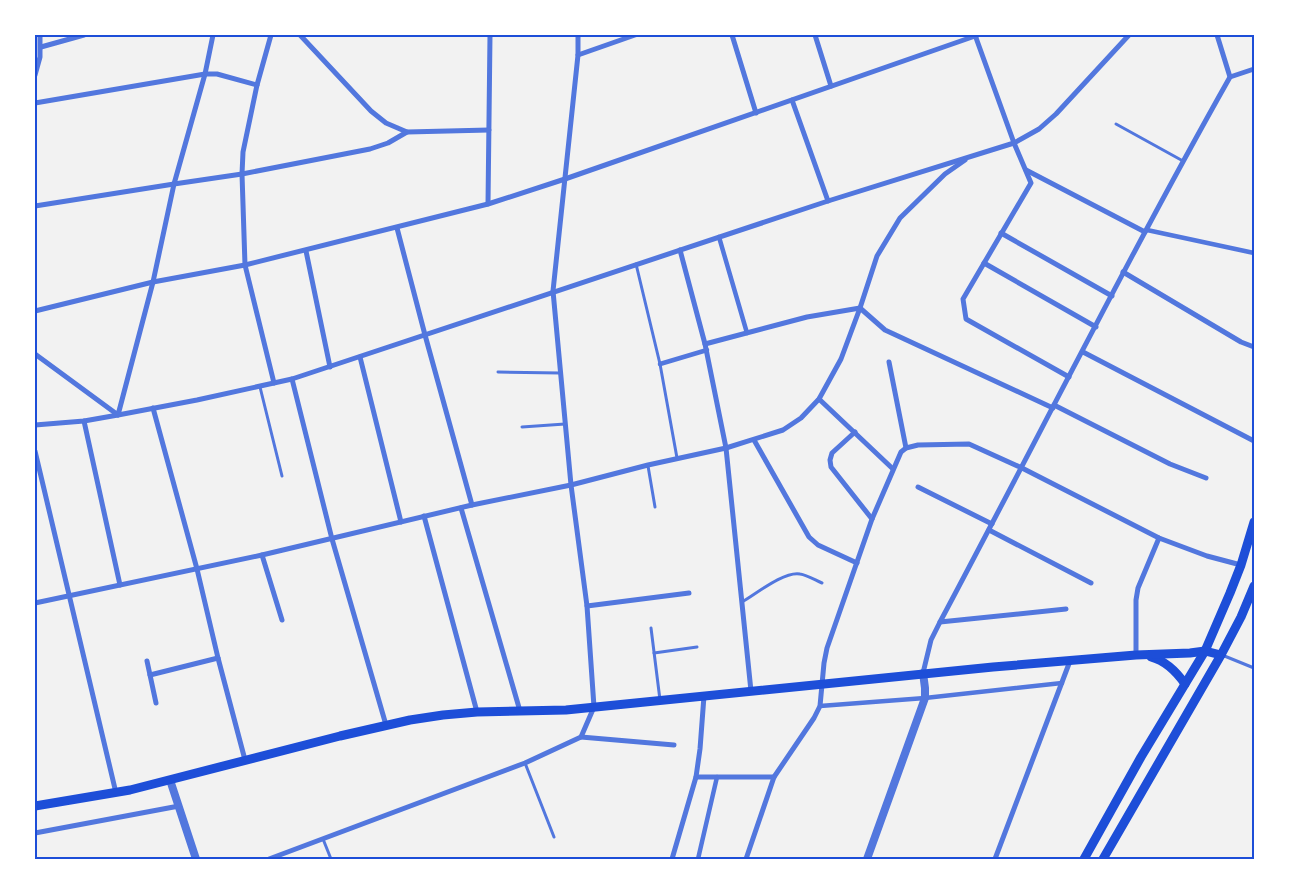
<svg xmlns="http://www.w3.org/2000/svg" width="1289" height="894" font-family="'Noto Serif',serif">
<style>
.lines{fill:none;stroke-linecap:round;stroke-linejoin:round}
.service{stroke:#5277de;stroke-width:3}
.pedestrian{stroke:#5277de;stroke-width:4.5}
.minor{stroke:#5277de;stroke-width:5}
.tertiary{stroke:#5277de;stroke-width:8}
.secondary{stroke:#1d4ed8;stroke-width:9}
.neatline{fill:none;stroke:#1d4ed8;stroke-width:2}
</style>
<rect width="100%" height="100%" fill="#f2f2f2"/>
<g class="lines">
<!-- service -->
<g class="service">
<path d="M 1116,124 L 1183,161"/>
<path d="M 636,264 L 660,364 L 677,458"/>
<path d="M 498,372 L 560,373"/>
<path d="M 260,387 L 282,476"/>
<path d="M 522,427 L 565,424"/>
<path d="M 648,466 L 655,507"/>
<path d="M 742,602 C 756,594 784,571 800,574 C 807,575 815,580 822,583"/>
<path d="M 651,628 L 660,700"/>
<path d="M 654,653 L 697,647"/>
<path d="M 1222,655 L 1254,668"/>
<path d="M 525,763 L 554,837"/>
<path d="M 323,839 L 331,859"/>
</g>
<!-- pedestrian -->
<g class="pedestrian">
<path d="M 1147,230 L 1254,253"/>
<path d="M 719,237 L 747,333"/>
<path d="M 660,364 L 707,350"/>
<path d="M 820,706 L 925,698 L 1062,683"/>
<path d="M 698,859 L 717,777"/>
</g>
<!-- minor -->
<g class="minor">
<path d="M 271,35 L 257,85 L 243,152 L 242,174 L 245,265 L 274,383"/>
<path d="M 300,35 L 371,111 L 386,123 L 407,132"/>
<path d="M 732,35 L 756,113"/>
<path d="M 815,35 L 831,86"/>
<path d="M 975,35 L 1014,143 L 1031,183 L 963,299 L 966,319 L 1069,377"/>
<path d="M 41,47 L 84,35"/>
<path d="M 578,55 L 635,35"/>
<path d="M 35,75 L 40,57 L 40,35"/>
<path d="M 1230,77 L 1254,69"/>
<path d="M 792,100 L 828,201"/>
<path d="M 35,103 L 205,74 L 217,74 L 257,85"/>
<path d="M 1026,170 L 1145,232"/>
<path d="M 488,204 L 490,35"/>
<path d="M 35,206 L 174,184 L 242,174 L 370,149 L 388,143 L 407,132 L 489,130"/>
<path d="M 397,228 L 425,335 L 472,505"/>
<path d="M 1001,233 L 1112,296"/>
<path d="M 680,250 L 705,344 L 726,448 L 751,691"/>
<path d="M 306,251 L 330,367"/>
<path d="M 984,263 L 1096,327"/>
<path d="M 1123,272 L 1241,342 L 1254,347"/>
<path d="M 35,311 L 153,282 L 245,265 L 488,204 L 565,179 L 978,35"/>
<path d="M 705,344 L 807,317 L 860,308 L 885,330 L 1053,408"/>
<path d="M 1083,352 L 1254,441"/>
<path d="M 35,354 L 118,415 L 153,282 L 174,184 L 205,74 L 213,35"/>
<path d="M 360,357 L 401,522"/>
<path d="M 889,362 L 906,448"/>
<path d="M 292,379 L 332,539 L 386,725"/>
<path d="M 819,399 L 893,469"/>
<path d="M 1054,405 L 1170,464 L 1206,478"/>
<path d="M 153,408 L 197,569 L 218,658 L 245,760"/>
<path d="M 84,421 L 120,585"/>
<path d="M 35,425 L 84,421 L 118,415 L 197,400 L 292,379 L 828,201 L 1014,143 L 1039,129 L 1056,114 L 1129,35"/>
<path d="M 855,432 L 832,453 L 830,460 L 831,467 L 872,519"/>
<path d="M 754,440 L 809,537 L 818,545 L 857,563"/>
<path d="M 35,451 L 116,793"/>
<path d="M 918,487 L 992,524"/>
<path d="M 461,508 L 520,711"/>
<path d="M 424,516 L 477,712"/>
<path d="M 989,530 L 1091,583"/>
<path d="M 262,555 L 282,620"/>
<path d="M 35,603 L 262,555 L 472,505 L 571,485 L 648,465 L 726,448 L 783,430 L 801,418 L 819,399 L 841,359 L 860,308 L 877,256 L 900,218 L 945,174 L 965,160"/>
<path d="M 587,606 L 689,593"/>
<path d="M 940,622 L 1066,609"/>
<path d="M 1136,655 L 1136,600 L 1138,588 L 1159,538"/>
<path d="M 147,661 L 150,675"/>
<path d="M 923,673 L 931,640 L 940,622 C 1037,440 1129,256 1230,77 L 1217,35"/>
<path d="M 156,703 L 150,675 L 218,658"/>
<path d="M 581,737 L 674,745"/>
<path d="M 696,777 L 774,777"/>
<path d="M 35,833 L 179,806"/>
<path d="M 269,859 L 525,763 L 581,737 L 594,707 L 587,606 L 571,485 L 553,291 L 578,55 L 578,35"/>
<path d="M 672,859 L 696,777 L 700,749 L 704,696"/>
<path d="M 746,859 L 774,777 L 814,718 L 820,706 L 824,663 L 827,648 L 872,519 L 901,452 L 906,448 L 918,445 L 969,444 L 1022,468 L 1159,538 L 1207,556 L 1241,565"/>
<path d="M 995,859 L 1070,661"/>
</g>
<!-- tertiary -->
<g class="tertiary">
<path d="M 170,780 L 196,859"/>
<path d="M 867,859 L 925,698 L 925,688 L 923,673"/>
</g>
<!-- secondary -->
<g class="secondary">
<path d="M 1151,657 C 1166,661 1176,671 1185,684"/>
<path d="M 35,806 L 130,790 L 340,736 L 410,720 L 443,715 L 477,712 L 566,710 L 993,667 L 1136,655 L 1190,653 L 1205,651 L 1221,655"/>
<path d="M 1084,859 L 1141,757 L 1205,651 L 1230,593 L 1241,565 L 1254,522"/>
<path d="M 1103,859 L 1221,655 L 1241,617 L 1254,586"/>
</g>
</g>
<!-- border -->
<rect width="1289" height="894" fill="none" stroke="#ffffff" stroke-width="72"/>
<rect x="36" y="36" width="1217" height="822" class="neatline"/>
</svg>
